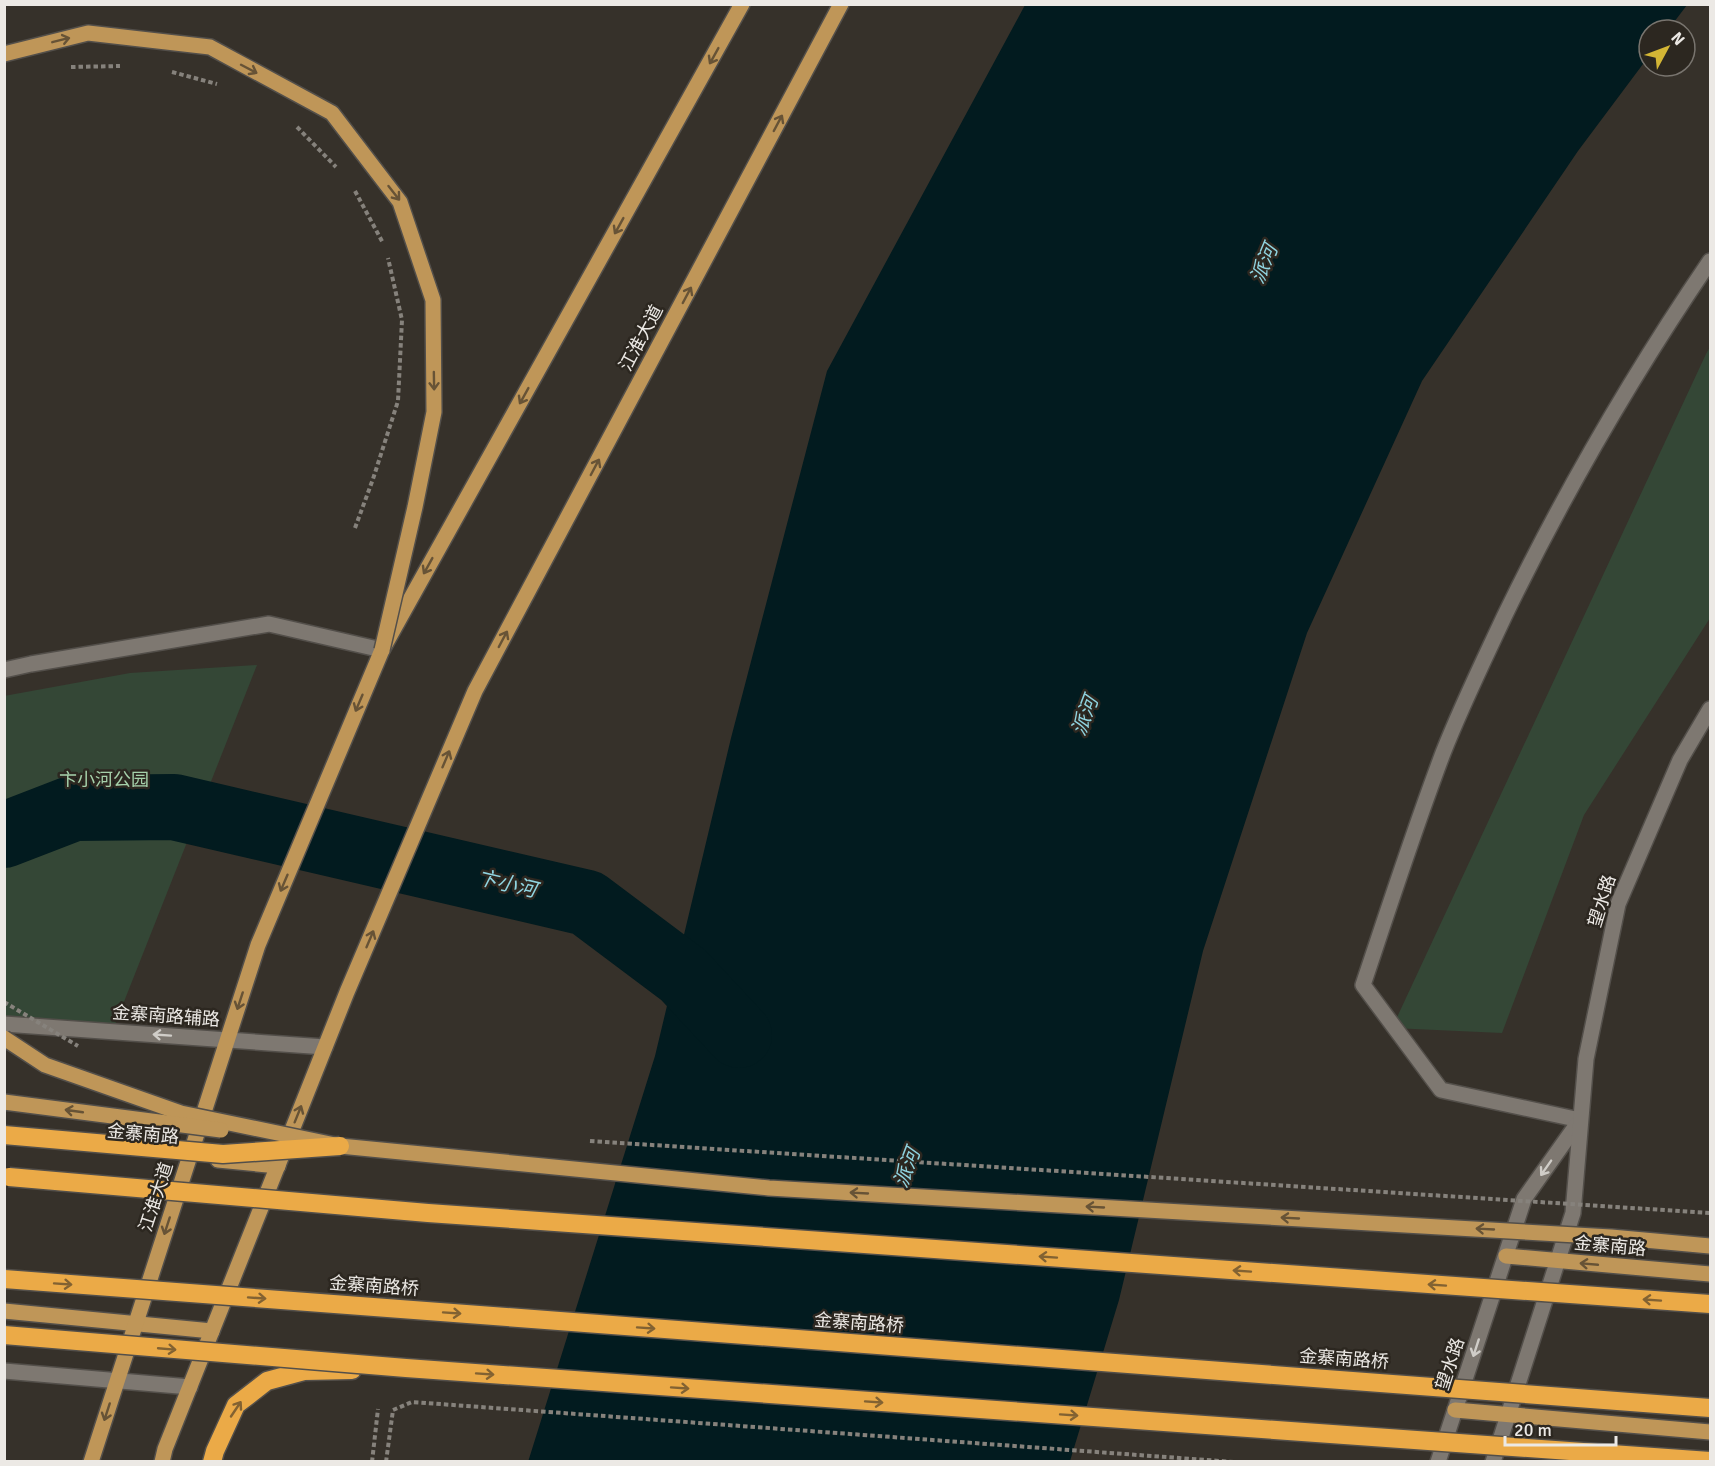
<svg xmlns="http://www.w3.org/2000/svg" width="1715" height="1466" font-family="Signika,'Noto Sans SC',sans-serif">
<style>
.green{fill:#344736}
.water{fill:#021b1f}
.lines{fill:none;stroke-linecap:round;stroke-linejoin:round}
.river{stroke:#021b1f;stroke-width:66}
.minor-casing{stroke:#534f4a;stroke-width:18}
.major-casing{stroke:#534f4a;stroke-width:18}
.highway-casing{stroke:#534f4a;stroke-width:21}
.path{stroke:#86827c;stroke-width:4;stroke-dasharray:4.5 3;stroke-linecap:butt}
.minor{stroke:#7e7871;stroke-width:15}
.major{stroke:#bf9658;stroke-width:15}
.highway{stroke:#ebaa47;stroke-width:18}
.major-bridge-casing{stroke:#534f4a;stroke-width:18;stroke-linecap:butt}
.highway-bridge-casing{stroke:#534f4a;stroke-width:21;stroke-linecap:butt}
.path-bridge{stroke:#86827c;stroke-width:4;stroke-dasharray:4.5 3;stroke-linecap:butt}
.major-bridge{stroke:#bf9658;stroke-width:15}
.highway-bridge{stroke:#ebaa47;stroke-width:18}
.oneway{stroke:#675336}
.oneway2{stroke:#d0cdc8}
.oneway3{stroke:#826232}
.labels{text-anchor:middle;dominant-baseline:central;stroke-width:5;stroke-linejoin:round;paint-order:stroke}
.street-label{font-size:18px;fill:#ece9e5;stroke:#2c2720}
.park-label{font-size:18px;fill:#a5d0aa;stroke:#2c2720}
.water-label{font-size:20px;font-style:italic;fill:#90d4e0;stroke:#2c2720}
</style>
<rect width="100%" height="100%" fill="#36312a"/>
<!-- green -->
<g class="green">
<path d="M 1710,347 L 1710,618 L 1584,815 L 1502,1033 L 1392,1028 L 1706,354 Z"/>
<path d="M 257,665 L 114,1027 L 5,1018 L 4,696 L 130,673 Z"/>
</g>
<!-- water -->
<path class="water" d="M 1025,5 L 1687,5 L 1668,30 L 1649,30 L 1649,56 L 1578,151 L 1422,381 L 1307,633 L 1203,951 L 1119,1300 L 1070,1461 L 528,1462 L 655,1056 L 731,738 L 827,371 Z"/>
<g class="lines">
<!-- river -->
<path class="river" d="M 4,835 L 74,808 L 174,807 L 587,903 L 683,975 L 739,1035"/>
<defs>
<g id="minor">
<path d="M 4,670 L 31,664 L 269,624 L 382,650"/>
<path d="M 4,1024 L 325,1047"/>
<path d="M 1580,1120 L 1441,1090 L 1363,985 C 1389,907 1414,830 1443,753 C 1461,707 1483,662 1504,617 C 1564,493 1633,374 1710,261"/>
<path d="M 4,1371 L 190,1387"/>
<path d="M 1438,1462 L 1524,1199 L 1580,1120"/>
<path d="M 1493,1462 L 1573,1213 L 1586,1059 L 1618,904 L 1680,760 L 1710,709"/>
</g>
<g id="major">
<path d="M 218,1160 L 278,1166"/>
<path d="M 1506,1256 L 1710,1274"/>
<path d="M 4,1311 L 212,1331"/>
<path d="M 1455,1410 L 1710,1432"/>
<path d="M 91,1462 L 258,945 L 382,650 L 742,4"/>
<path d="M 162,1462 L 165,1449 L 347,992 L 475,691 L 841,4"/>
</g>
<path id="highway" d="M 212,1462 L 215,1451 L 236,1405 L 267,1381 L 304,1371 L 352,1370"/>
</defs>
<!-- minor casing -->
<use href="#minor" class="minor-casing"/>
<!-- major casing -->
<use href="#major" class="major-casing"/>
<!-- highway casing -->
<use href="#highway" class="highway-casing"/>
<!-- path -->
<g class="path">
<path d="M 372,1462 L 378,1409"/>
<path d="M 386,1462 L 393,1410 L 412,1402 L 1234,1462"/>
</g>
<!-- minor -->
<use href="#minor" class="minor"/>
<!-- major -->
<use href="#major" class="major"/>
<!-- highway -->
<use href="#highway" class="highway"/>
<defs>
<g id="major-bridge">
<path d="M 4,54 L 88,33 L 210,47 L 332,113 L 400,202 L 433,300 L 434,412 L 415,507 L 382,650"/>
<path d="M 4,1038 L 45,1065 L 181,1113 L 340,1146 L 769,1188 L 1611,1237 L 1710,1246"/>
<path d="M 4,1102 L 221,1130"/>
</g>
<g id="highway-bridge">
<path d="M 4,1135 L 223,1154 L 340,1146"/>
<path d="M 9,1177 L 428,1213 L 1710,1304"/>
<path d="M 4,1279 L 1710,1408"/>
<path d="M 4,1335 L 406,1368 L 1710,1461"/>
</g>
</defs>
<!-- major-bridge casing -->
<use href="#major-bridge" class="major-bridge-casing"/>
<!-- highway-bridge casing -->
<use href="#highway-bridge" class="highway-bridge-casing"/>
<!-- path-bridge -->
<g class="path-bridge">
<path d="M 71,67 L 120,66"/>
<path d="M 172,72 L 217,84"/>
<path d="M 297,127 L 336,167"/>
<path d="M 355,191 L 383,243"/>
<path d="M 355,528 L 373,479 L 398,401 L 402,320 L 388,258"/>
<path d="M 4,1002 L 78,1046"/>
<path d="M 590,1141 L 1710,1213"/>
</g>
<!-- major-bridge -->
<use href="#major-bridge" class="major-bridge"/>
<!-- highway-bridge -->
<use href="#highway-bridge" class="highway-bridge"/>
</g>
<!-- one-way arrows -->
<defs><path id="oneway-shaft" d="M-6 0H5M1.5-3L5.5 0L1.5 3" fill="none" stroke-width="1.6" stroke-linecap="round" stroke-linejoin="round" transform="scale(1.5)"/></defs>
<g class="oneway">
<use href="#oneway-shaft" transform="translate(61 40) rotate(-14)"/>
<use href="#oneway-shaft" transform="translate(714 56) rotate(119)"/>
<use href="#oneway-shaft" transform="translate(249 69) rotate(28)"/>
<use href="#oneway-shaft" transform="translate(778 123) rotate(-62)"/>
<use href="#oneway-shaft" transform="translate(394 193) rotate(52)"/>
<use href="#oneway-shaft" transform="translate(619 226) rotate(119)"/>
<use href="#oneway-shaft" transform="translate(687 295) rotate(-62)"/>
<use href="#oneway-shaft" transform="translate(434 381) rotate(89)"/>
<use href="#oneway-shaft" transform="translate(524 396) rotate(119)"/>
<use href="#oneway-shaft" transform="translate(595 467) rotate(-62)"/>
<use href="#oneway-shaft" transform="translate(428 566) rotate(119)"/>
<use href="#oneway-shaft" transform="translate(503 639) rotate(-62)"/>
<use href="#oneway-shaft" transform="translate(359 703) rotate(113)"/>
<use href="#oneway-shaft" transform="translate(446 759) rotate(-67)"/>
<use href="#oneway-shaft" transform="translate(284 883) rotate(113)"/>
<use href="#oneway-shaft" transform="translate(370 939) rotate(-67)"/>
<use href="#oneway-shaft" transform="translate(240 1001) rotate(108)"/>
<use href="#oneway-shaft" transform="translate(74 1111) rotate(-172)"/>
<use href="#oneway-shaft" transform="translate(298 1114) rotate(-68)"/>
<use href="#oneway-shaft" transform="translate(859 1193) rotate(-177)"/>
<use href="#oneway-shaft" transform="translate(1095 1207) rotate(-177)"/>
<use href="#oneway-shaft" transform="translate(1290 1218) rotate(-177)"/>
<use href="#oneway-shaft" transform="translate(167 1226) rotate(108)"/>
<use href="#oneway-shaft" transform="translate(1485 1229) rotate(-177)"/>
<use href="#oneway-shaft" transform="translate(1589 1264) rotate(-175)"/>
<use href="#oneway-shaft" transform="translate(107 1412) rotate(108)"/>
</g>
<g class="oneway2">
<use href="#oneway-shaft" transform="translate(162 1035) rotate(-176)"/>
<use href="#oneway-shaft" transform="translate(1546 1168) rotate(125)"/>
<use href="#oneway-shaft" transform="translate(1476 1348) rotate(108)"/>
</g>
<g class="oneway3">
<use href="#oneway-shaft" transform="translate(1048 1257) rotate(-176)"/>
<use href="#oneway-shaft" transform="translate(1242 1271) rotate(-176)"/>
<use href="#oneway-shaft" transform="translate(63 1284) rotate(4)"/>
<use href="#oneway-shaft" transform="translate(1437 1285) rotate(-176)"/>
<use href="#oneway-shaft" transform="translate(257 1298) rotate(4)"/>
<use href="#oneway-shaft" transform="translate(1652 1300) rotate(-176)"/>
<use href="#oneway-shaft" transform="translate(452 1313) rotate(4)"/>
<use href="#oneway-shaft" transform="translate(646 1328) rotate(4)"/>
<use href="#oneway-shaft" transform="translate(167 1349) rotate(5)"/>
<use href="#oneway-shaft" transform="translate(485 1374) rotate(4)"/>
<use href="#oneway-shaft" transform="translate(680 1388) rotate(4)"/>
<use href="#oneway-shaft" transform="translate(874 1402) rotate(4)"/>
<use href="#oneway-shaft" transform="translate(236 1409) rotate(-56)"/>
<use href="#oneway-shaft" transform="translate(1069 1415) rotate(4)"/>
</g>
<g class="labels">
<!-- street labels -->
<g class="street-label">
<text transform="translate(641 338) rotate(-62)">江淮大道</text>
<text transform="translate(1602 901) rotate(-73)">望水路</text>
<text transform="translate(166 1016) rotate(4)">金寨南路辅路</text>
<text transform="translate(143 1134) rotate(5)">金寨南路</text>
<text transform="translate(156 1197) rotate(-72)">江淮大道</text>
<text transform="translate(1610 1246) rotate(5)">金寨南路</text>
<text transform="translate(374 1286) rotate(4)">金寨南路桥</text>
<text transform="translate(859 1323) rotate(4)">金寨南路桥</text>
<text transform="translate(1344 1359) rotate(4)">金寨南路桥</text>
<text transform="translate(1450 1364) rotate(-72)">望水路</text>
</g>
<!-- park labels -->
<g class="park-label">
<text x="104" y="780">卞小河公园</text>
</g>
<!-- water labels -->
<g class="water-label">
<text transform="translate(1264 264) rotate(-67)">派河</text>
<text transform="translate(1085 716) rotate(-69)">派河</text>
<text transform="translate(507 884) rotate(13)">卞小河</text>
<text transform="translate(907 1168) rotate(-69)">派河</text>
</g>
</g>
<!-- border -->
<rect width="1715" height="1466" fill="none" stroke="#ece9e5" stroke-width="12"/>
<!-- north arrow -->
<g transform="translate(1667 48) rotate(49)"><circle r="28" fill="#2c2720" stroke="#79756f" stroke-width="1.5"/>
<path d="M0-4.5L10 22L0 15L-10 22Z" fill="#d4b635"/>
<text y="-9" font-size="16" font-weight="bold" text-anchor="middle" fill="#ece9e5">N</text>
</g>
<!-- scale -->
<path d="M1505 1436v9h111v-9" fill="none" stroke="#ece9e5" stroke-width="3"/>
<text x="1514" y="1436" font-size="18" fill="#ece9e5" stroke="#2c2720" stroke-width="4.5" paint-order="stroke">20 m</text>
</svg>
